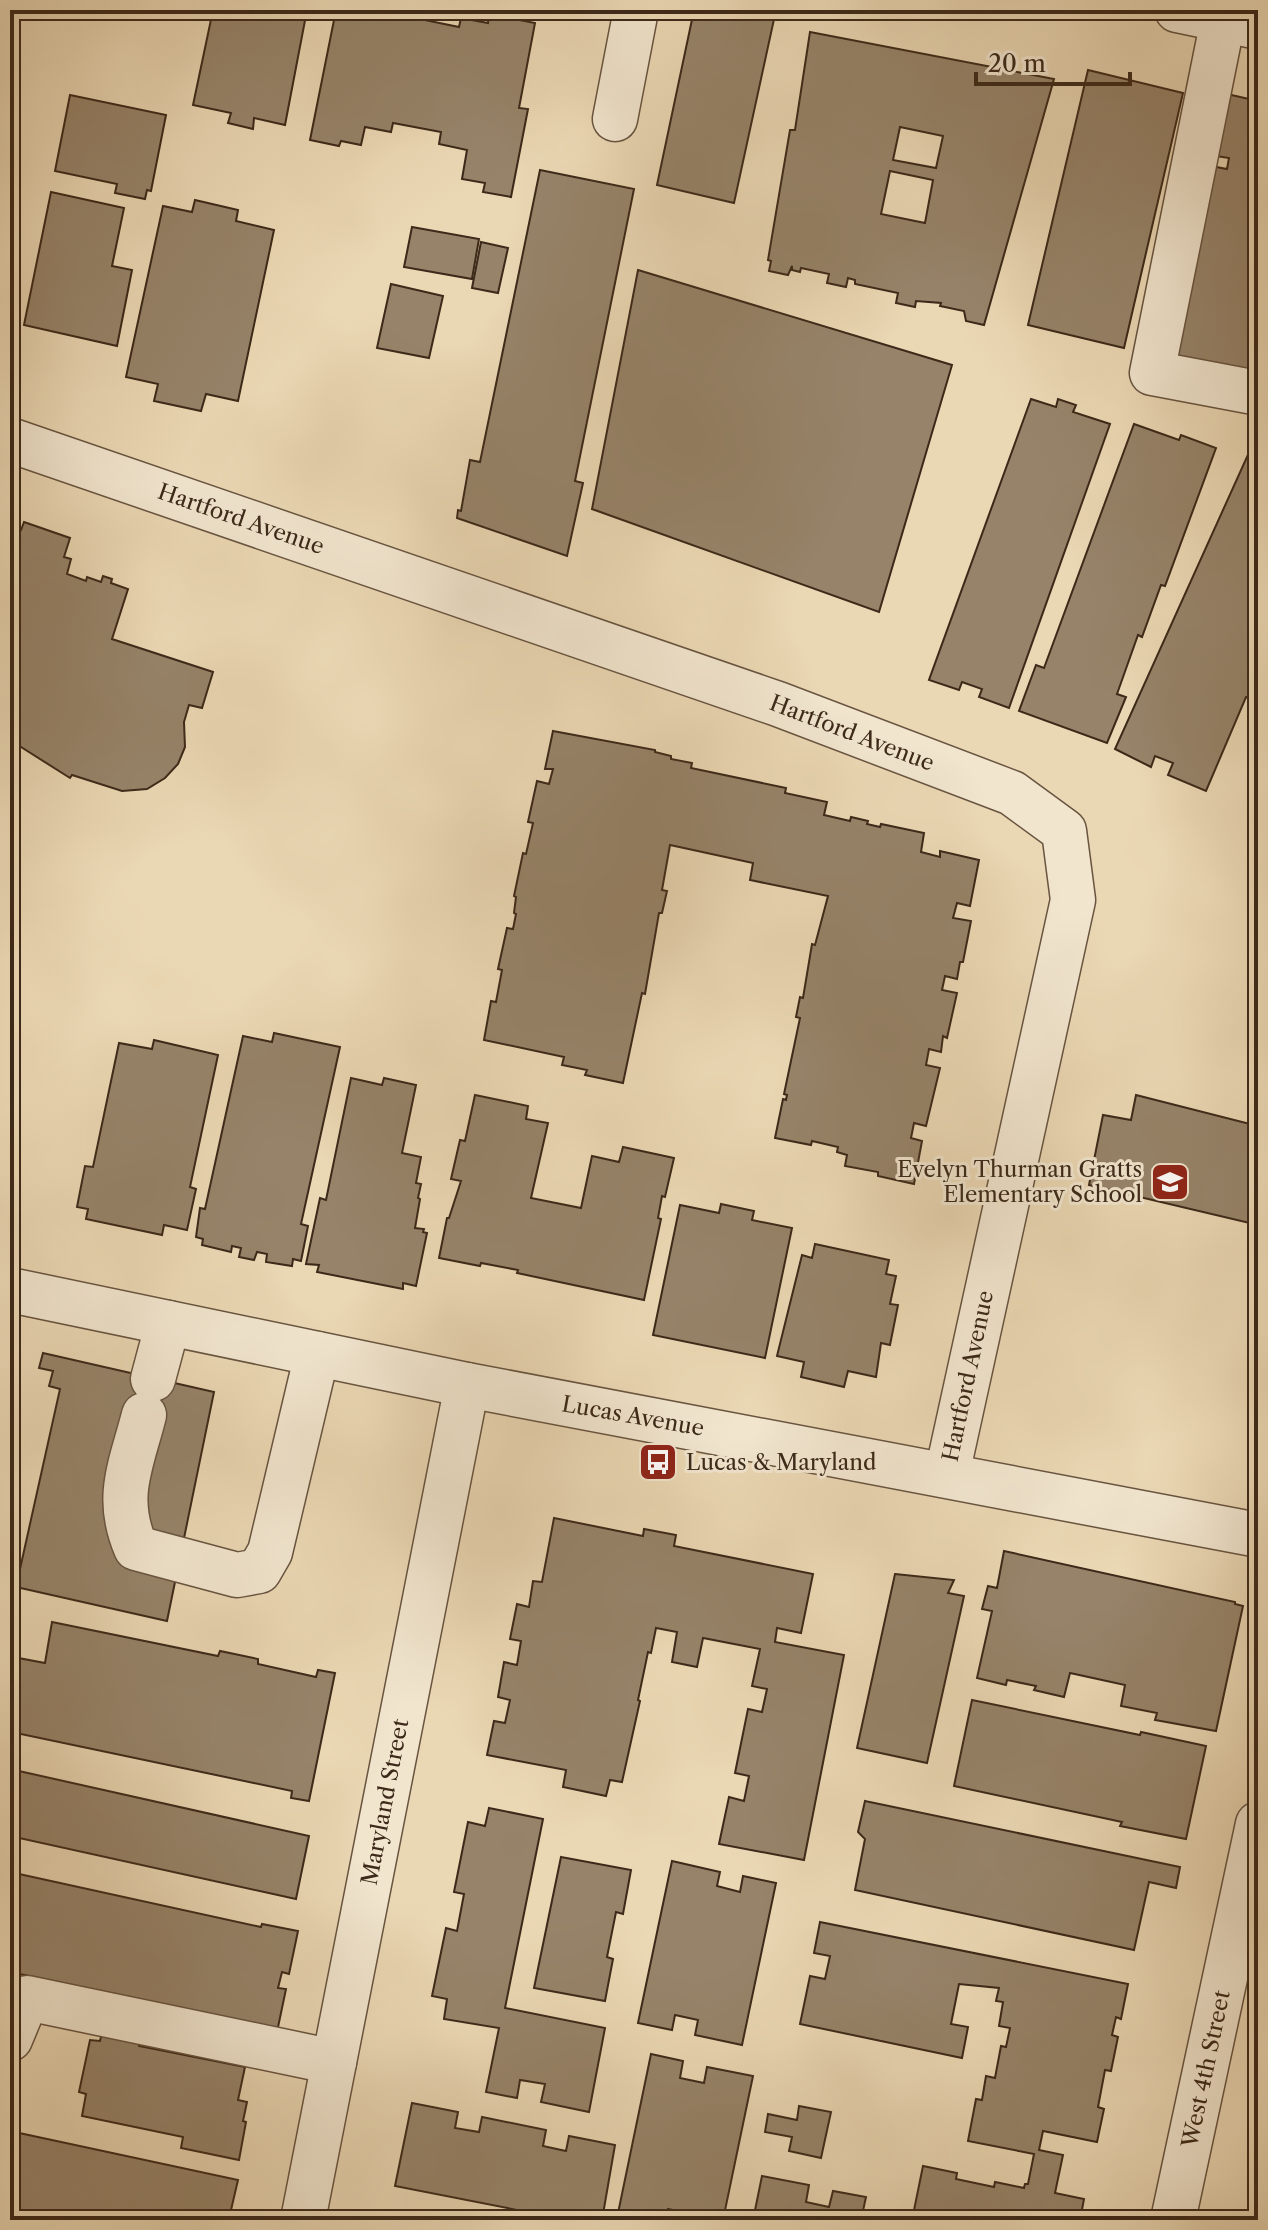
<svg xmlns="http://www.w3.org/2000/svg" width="1268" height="2230" font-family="'Libre Caslon Text',serif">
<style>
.building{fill:#968369;stroke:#3c2919;stroke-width:2;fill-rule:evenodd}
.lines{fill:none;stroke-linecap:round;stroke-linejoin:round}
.minor-casing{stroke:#685440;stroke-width:47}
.minor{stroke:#f1e5ce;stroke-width:44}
.labels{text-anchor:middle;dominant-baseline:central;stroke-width:6;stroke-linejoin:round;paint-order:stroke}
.street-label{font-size:22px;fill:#3c2919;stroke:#f1e5ce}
.poi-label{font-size:22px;fill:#3c2919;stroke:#f1e5ce;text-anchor:end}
</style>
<rect width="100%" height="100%" fill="#ead7b3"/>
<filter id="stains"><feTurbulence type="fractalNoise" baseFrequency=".0025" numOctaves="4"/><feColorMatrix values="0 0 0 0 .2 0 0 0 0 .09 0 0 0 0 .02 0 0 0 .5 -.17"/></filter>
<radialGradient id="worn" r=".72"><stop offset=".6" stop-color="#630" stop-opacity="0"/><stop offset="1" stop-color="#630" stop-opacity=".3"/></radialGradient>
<!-- building -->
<g class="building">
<path d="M 213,10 L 307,10 L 285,125 L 254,118 L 253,129 L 228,123 L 231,113 L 193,105 Z"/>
<path d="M 336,10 L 411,10 L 410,17 L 459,27 L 461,18 L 488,23 L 489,14 L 535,23 L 519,108 L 528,109 L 511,197 L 483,192 L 485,183 L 462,179 L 467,150 L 439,144 L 441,132 L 393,123 L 391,132 L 365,127 L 361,145 L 341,141 L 339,146 L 310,140 Z"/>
<path d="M 694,10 L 776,10 L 734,203 L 657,185 Z"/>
<path d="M 810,32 L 1054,79 L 984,325 L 966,321 L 964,311 L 940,306 L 941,303 L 916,301 L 915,307 L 896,303 L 898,293 L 855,284 L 855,280 L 848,278 L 846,287 L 827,283 L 829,274 L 801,268 L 800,272 L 792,270 L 792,266 L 788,275 L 769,271 L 771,261 L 768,260 L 790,130 L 795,130 ZM 900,127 L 943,136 L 936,168 L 893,160 ZM 890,171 L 933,180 L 925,223 L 881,214 Z"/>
<path d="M 1088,70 L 1183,93 L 1124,348 L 1028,325 Z"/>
<path d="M 1227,94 L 1258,101 L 1258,373 L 1174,364 L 1216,167 L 1227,169 L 1229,158 L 1216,156 Z"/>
<path d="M 70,95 L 166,115 L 151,191 L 147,190 L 145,199 L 115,193 L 117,184 L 55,171 Z"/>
<path d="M 540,170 L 634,189 L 575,481 L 583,483 L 567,556 L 457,518 L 458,510 L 461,511 L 470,460 L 480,462 Z"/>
<path d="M 51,192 L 124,208 L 112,266 L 132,270 L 117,346 L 24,325 Z"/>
<path d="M 195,200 L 238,210 L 236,221 L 274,230 L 238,401 L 206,394 L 201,411 L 154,401 L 158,384 L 126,377 L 163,206 L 192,212 Z"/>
<path d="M 412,227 L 479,239 L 472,279 L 404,267 Z"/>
<path d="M 481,242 L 508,248 L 498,293 L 472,288 Z"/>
<path d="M 638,270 L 952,365 L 879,612 L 592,509 Z"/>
<path d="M 391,284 L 443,296 L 429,358 L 377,348 Z"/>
<path d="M 1031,399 L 1056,407 L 1058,399 L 1076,405 L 1073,412 L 1110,424 L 1009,708 L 979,697 L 982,689 L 962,682 L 959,690 L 929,680 Z"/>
<path d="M 1134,424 L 1179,440 L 1181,435 L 1216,448 L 1165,586 L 1161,585 L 1142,637 L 1138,635 L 1117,694 L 1126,697 L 1107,743 L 1019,711 L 1036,665 L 1044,668 Z"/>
<path d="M 1251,448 L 1258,451 L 1258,702 L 1246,697 L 1206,791 L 1168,775 L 1173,763 L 1155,756 L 1151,767 L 1115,749 Z"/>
<path d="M 24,522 L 70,538 L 64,557 L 71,559 L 67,574 L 86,581 L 87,577 L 101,582 L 103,576 L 112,579 L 111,583 L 128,589 L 112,639 L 213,672 L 202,708 L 189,705 L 184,722 L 185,747 L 178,764 L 165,778 L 147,789 L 122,791 L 72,775 L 70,778 L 10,740 L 10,526 L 21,530 Z"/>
<path d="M 553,731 L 655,750 L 655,752 L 671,756 L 671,759 L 692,763 L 691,768 L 786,788 L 785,793 L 827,802 L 824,815 L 850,821 L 851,817 L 868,821 L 867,824 L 880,827 L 881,824 L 924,833 L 921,852 L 940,857 L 940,851 L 979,860 L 970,906 L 957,903 L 953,918 L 971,921 L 963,962 L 960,962 L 957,979 L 945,976 L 942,990 L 957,993 L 947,1038 L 943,1036 L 941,1052 L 929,1049 L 926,1065 L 940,1068 L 926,1126 L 914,1123 L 911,1138 L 922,1141 L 914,1184 L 878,1176 L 878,1172 L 845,1166 L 847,1155 L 837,1152 L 838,1147 L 812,1141 L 811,1145 L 775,1138 L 783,1099 L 786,1100 L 787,1095 L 784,1094 L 800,1018 L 796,1017 L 800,997 L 803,998 L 812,944 L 815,945 L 828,896 L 750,880 L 753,863 L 670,845 L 662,890 L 667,891 L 662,913 L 659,913 L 645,994 L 642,993 L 623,1083 L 585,1075 L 587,1070 L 562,1065 L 564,1057 L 484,1040 L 491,1001 L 496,1002 L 502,970 L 498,969 L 507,928 L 513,929 L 516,914 L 514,913 L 516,897 L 514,896 L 523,853 L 526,854 L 533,823 L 528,822 L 537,781 L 549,784 L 553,769 L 545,769 Z"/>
<path d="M 274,1033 L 340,1047 L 301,1224 L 308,1226 L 301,1261 L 293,1259 L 292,1266 L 266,1262 L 267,1254 L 257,1252 L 254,1260 L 239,1257 L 241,1248 L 232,1246 L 231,1252 L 202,1245 L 203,1239 L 196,1237 L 200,1208 L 205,1209 L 243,1036 L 272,1042 Z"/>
<path d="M 154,1040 L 218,1055 L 190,1187 L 196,1189 L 187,1230 L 164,1225 L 162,1235 L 86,1219 L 88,1209 L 77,1207 L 85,1166 L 93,1167 L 119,1043 L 152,1049 Z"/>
<path d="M 351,1078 L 382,1085 L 384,1078 L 416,1085 L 402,1153 L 421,1157 L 416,1183 L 421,1184 L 418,1198 L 420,1199 L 415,1228 L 424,1229 L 423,1232 L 427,1233 L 416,1286 L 403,1283 L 403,1289 L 317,1272 L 319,1265 L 306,1264 L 320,1198 L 326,1200 Z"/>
<path d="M 475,1095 L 528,1106 L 526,1119 L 548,1123 L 531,1198 L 581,1208 L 592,1156 L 619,1162 L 623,1147 L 674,1158 L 665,1197 L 662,1196 L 658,1218 L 661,1219 L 644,1300 L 517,1273 L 518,1270 L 481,1263 L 480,1266 L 439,1258 L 447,1218 L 449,1218 L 461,1181 L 451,1179 L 460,1140 L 465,1141 Z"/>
<path d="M 1136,1095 L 1258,1126 L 1258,1225 L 1089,1185 L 1103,1115 L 1131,1120 Z"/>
<path d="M 721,1204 L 754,1211 L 752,1220 L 792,1228 L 765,1358 L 653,1335 L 680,1205 L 719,1213 Z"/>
<path d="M 815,1244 L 889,1260 L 886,1274 L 896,1276 L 890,1304 L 898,1305 L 890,1345 L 881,1343 L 876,1377 L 848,1371 L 844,1387 L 801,1377 L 804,1362 L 777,1356 L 802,1255 L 812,1258 Z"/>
<path d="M 43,1353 L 214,1392 L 167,1621 L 16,1587 L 60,1389 L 49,1386 L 53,1371 L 39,1368 Z"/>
<path d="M 10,1454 L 17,1456 L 10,1491 Z"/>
<path d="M 554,1518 L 643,1536 L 644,1529 L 676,1535 L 674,1546 L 813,1574 L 801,1633 L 777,1628 L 775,1642 L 844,1655 L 804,1860 L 719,1844 L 729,1797 L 744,1801 L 749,1776 L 735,1773 L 748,1709 L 762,1712 L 767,1689 L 752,1686 L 760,1649 L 703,1638 L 697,1667 L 672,1662 L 677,1632 L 656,1628 L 651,1653 L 648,1652 L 638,1700 L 640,1701 L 622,1782 L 610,1780 L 606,1796 L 563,1787 L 566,1770 L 487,1755 L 494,1721 L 505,1723 L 510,1700 L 498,1697 L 504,1662 L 517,1665 L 521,1641 L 510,1639 L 517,1604 L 529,1607 L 533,1581 L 542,1582 Z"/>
<path d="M 1004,1551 L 1235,1602 L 1235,1604 L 1243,1606 L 1216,1731 L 1155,1720 L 1157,1713 L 1121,1706 L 1125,1685 L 1070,1673 L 1064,1697 L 1034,1690 L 1036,1686 L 1007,1680 L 1006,1685 L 977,1678 L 992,1611 L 982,1609 L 988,1586 L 997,1588 Z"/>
<path d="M 895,1574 L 954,1580 L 948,1593 L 964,1596 L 927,1763 L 857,1748 Z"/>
<path d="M 52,1622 L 218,1656 L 220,1651 L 258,1659 L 258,1664 L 316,1677 L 318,1670 L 335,1673 L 309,1801 L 291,1798 L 292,1791 L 16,1733 L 18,1724 L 10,1723 L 10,1675 L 13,1657 L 45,1663 Z"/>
<path d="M 972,1700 L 1140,1735 L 1141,1732 L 1206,1746 L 1186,1839 L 1120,1826 L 1122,1822 L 954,1786 Z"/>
<path d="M 10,1769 L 309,1836 L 296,1899 L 10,1836 Z"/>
<path d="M 865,1801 L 1180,1867 L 1176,1888 L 1149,1882 L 1134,1950 L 855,1890 L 865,1839 L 858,1832 Z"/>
<path d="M 489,1808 L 543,1819 L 505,2008 L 605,2028 L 589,2112 L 541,2102 L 545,2084 L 520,2080 L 517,2098 L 486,2092 L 499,2028 L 444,2019 L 447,1999 L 432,1996 L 446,1928 L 457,1931 L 464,1894 L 454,1892 L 468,1822 L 485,1826 Z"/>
<path d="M 561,1857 L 631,1870 L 623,1914 L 616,1912 L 607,1957 L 613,1959 L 605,2001 L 534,1988 Z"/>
<path d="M 672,1861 L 720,1872 L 717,1886 L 740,1892 L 743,1876 L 776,1883 L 742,2045 L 695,2035 L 698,2020 L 675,2015 L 672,2030 L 638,2023 Z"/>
<path d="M 10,1872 L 261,1927 L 262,1924 L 298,1931 L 289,1974 L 282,1972 L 278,1988 L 286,1989 L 277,2032 L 241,2021 L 10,1972 Z"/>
<path d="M 820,1922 L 1128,1984 L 1121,2019 L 1116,2017 L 1112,2035 L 1118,2037 L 1111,2071 L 1105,2070 L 1098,2107 L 1104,2109 L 1097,2142 L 1043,2131 L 1039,2150 L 1063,2155 L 1055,2193 L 1084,2199 L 1080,2220 L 912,2220 L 923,2166 L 957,2173 L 956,2179 L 994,2187 L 995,2182 L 1024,2188 L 1025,2184 L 1028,2184 L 1034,2154 L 968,2141 L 976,2099 L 982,2100 L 986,2076 L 995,2078 L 1001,2046 L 1006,2047 L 1010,2028 L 999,2026 L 1003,2002 L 996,2001 L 999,1988 L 959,1984 L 951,2024 L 968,2027 L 962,2058 L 800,2024 L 810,1976 L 825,1979 L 830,1956 L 814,1953 Z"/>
<path d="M 103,2028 L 140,2036 L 139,2046 L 245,2067 L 238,2100 L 247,2102 L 243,2121 L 246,2122 L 239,2160 L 181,2148 L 183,2137 L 82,2116 L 86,2094 L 79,2092 L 90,2040 L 100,2041 Z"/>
<path d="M 651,2054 L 683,2061 L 680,2078 L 704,2083 L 707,2067 L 753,2076 L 723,2220 L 690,2220 L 691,2214 L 668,2209 L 666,2220 L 617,2218 Z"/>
<path d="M 412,2103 L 458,2112 L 455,2128 L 479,2132 L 482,2117 L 546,2130 L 543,2146 L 566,2151 L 569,2136 L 615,2145 L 602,2220 L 568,2220 L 395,2186 Z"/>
<path d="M 799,2106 L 831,2112 L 821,2158 L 789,2151 L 792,2137 L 765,2132 L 768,2114 L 797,2120 Z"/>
<path d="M 10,2131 L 238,2180 L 231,2210 L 241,2212 L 239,2220 L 10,2220 Z"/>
<path d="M 762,2176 L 809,2185 L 806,2202 L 829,2207 L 833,2191 L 866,2197 L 861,2220 L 753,2220 Z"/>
</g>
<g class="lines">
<defs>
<g id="minor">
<path d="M 1177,10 L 1258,27"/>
<path d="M 1223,20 L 1152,373 L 1258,393"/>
<path d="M 615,119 L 636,10"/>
<path d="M 10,440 L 778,704 L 1012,793 L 1064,831 L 1073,900 L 947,1474"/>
<path d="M 10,1290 L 467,1385 L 1258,1535"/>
<path d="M 153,1379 L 168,1323"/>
<path d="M 144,1415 C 131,1466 114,1497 136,1548 L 237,1575 L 259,1571 L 270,1552 L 317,1354"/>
<path d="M 10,2039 L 27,1998 L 334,2062"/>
<path d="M 303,2220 L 467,1385"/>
<path d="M 1173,2220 L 1258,1824"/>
</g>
</defs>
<!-- minor casing -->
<use href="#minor" class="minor-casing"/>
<!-- minor -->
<use href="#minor" class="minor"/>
</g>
<!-- icons -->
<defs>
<symbol id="school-square" viewBox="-11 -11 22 22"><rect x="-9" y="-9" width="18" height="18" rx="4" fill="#8f2418" stroke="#f1e5ce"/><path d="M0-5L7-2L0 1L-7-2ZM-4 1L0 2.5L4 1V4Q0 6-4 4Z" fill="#fff"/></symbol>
<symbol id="bus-square" viewBox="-11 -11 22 22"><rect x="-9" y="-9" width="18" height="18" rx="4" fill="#8f2418" stroke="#f1e5ce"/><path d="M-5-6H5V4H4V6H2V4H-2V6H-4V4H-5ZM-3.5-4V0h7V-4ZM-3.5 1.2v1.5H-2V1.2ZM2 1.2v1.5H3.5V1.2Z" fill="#fff"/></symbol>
</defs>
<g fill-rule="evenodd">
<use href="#school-square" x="1148" y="1160" width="44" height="44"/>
<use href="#bus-square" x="636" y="1440" width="44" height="44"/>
</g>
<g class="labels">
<!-- street labels -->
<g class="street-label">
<text transform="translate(241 519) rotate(19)">Hartford Avenue</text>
<text transform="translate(852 733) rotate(21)">Hartford Avenue</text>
<text transform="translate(968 1376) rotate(-78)">Hartford Avenue</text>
<text transform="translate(633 1416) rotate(10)">Lucas Avenue</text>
<text transform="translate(385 1802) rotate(-79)">Maryland Street</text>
<text transform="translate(1206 2069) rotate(-78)">West 4th Street</text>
</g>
<!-- poi labels -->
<g class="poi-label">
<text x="1142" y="1169">Evelyn Thurman Gratts<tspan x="1142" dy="25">Elementary School</tspan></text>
<text x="686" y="1462" text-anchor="start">Lucas &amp; Maryland</text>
</g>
</g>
<!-- margin -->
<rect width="1268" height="2230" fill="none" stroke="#ead7b3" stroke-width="40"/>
<rect x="12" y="12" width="1244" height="2206" fill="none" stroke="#3c2919" stroke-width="4"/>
<rect x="20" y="20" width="1228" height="2190" fill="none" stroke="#3c2919" stroke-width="2"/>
<!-- scale -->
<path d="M976 72v12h154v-12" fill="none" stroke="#3c2919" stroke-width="4"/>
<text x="988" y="72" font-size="24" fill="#3c2919" stroke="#f1e5ce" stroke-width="6" paint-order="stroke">20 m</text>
<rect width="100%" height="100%" filter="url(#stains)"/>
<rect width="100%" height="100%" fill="url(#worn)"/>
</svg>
